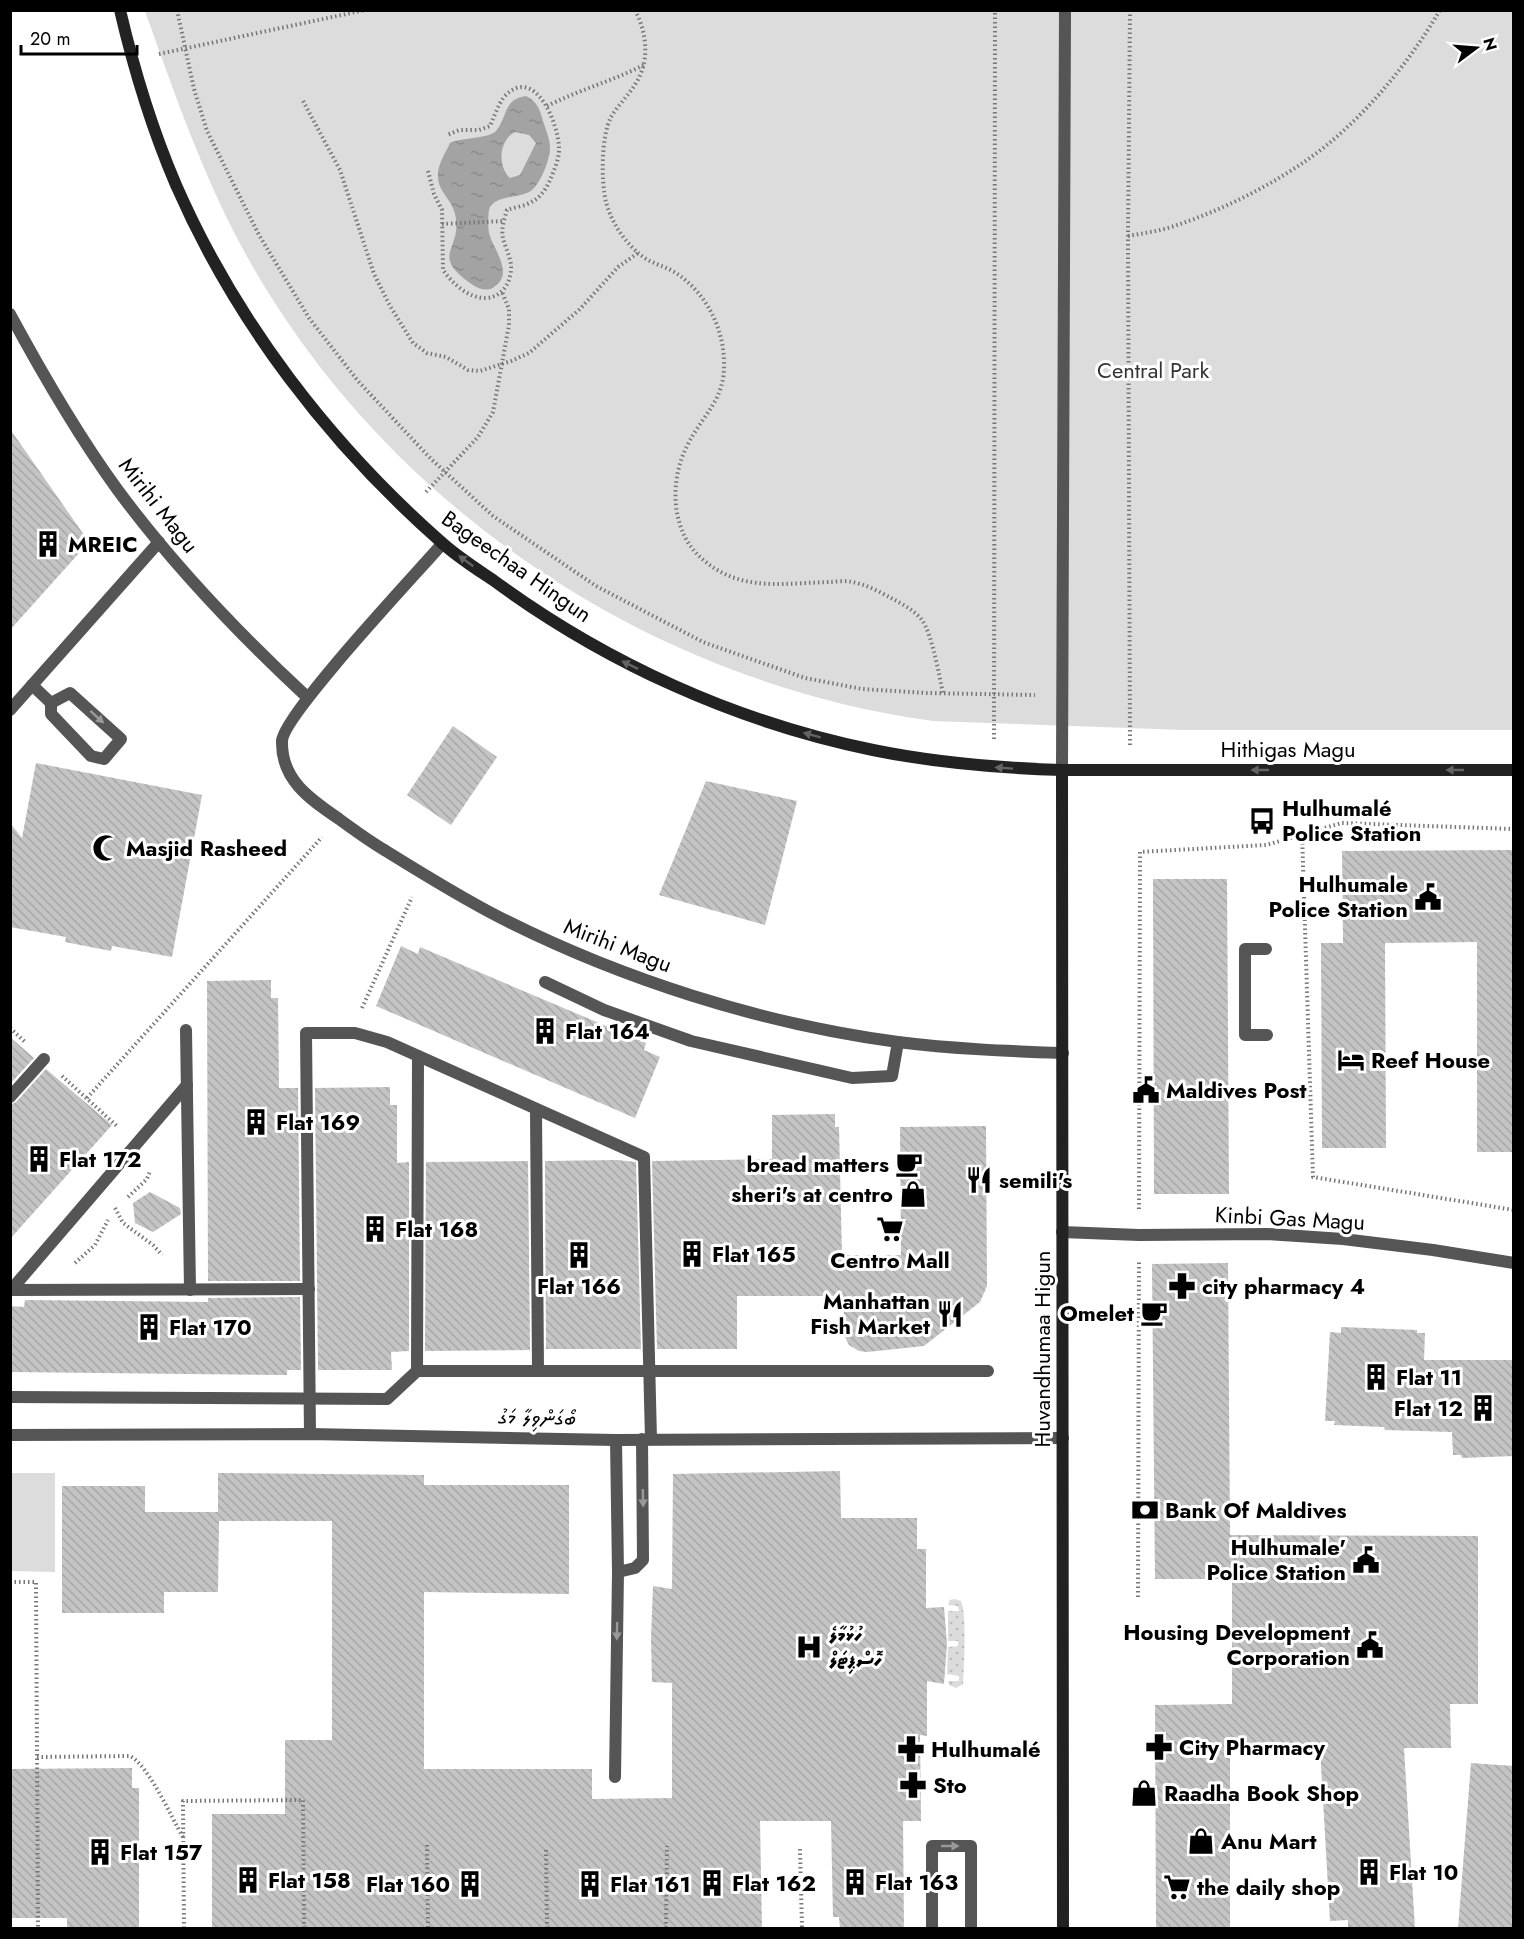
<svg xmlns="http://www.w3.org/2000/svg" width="1524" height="1939" font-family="Jost,'Noto Sans Thaana',sans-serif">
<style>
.grass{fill:url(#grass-dots)}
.park{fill:#dcdcdc}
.water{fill:url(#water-ripples);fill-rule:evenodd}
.building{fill:url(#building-back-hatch)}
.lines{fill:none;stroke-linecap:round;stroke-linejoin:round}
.path{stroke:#777;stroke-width:4;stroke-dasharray:1.5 3;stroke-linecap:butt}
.lane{stroke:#555;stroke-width:12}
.street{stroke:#555;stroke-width:12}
.secondary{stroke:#222;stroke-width:12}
.oneway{fill:#646464}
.oneway2{fill:#999}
.labels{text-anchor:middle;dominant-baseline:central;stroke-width:6;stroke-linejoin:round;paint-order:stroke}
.park-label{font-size:22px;fill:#333;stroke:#fff}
.street-label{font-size:22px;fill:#000;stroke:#fff}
.poi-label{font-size:22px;font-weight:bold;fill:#000;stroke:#fff;text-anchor:start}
</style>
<defs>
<pattern id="grass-dots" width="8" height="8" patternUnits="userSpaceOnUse" patternTransform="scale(1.5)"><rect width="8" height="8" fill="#dcdcdc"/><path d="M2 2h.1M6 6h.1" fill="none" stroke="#bbb" stroke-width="1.8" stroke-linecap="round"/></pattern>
<pattern id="water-ripples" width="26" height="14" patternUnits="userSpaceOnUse" patternTransform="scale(1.5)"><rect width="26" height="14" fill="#a3a3a3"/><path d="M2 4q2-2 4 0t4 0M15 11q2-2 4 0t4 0" fill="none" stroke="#8b8b8b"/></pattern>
<pattern id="building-back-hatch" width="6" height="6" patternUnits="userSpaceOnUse" patternTransform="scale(1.5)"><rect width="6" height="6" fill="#c4c4c4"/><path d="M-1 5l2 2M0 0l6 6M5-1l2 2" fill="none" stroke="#a7a7a7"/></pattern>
</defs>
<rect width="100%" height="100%" fill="#fff"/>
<!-- grass -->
<path class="grass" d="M 955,1599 L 961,1601 C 967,1614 964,1667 963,1684 L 956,1688 L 949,1685 L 948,1681 L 959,1681 L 959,1676 L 947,1674 L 948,1647 L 958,1646 L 958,1641 L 948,1641 L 948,1611 L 959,1611 L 958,1606 L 948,1605 L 950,1600 Z"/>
<!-- park -->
<g class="park">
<path d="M 145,11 L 1513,11 L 1513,730 L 1185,730 L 933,721 C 648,682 383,505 244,251 C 202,174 174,92 145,11 Z"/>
<path d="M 11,1473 L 55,1473 L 55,1572 L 11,1571 Z"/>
</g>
<!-- water -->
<path class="water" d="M 526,96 C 537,101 540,110 543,121 C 546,130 550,139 550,148 C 550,160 540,186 529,192 C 518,198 492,196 489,210 C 488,216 488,227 489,233 C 493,249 515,274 494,287 C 487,292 479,289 473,285 C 427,254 464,250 455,214 C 452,200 438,191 438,177 C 437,165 445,154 450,143 C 463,137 488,139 496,131 C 508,117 503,99 526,96 ZM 515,132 L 529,135 L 536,143 L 520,175 L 510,178 C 497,166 499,140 515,132 Z"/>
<!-- building -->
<g class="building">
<path d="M 10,429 L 89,542 L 10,630 Z"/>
<path d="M 453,726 L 497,757 L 451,825 L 407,795 Z"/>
<path d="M 36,763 L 202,795 L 172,957 L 112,946 L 111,951 L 65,942 L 66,937 L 10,927 L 10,823 L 22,838 Z"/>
<path d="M 706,781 L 797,801 L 765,925 L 659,895 Z"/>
<path d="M 1514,850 L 1514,1152 L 1477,1152 L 1477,942 L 1385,943 L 1386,1148 L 1322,1148 L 1321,943 L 1343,943 L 1342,851 Z"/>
<path d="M 1153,879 L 1227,879 L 1229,1194 L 1154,1194 Z"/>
<path d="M 401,946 L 418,954 L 420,947 L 646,1043 L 644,1050 L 660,1057 L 635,1118 L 376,1006 Z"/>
<path d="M 271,980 L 271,998 L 278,998 L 279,1088 L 298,1088 L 300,1281 L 208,1281 L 207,981 Z"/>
<path d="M 10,1037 L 34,1058 L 10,1084 Z"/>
<path d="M 46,1069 L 112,1125 L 10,1239 L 10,1105 L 16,1102 Z"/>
<path d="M 390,1087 L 390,1105 L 397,1105 L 397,1163 L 409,1162 L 409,1351 L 391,1352 L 392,1370 L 318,1370 L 315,1088 Z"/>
<path d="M 835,1114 L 835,1127 L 839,1127 L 842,1255 L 901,1255 L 900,1127 L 986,1126 L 987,1286 L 980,1302 L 924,1346 L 867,1352 L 859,1351 L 849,1345 L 845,1337 L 843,1296 L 737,1296 L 737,1349 L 657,1349 L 652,1161 L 772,1159 L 772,1115 Z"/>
<path d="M 528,1161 L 530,1350 L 425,1351 L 426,1162 Z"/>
<path d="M 545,1161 L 617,1160 L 636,1162 L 641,1349 L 546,1349 Z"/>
<path d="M 150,1192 L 180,1208 L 181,1214 L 153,1232 L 135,1223 L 133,1203 Z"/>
<path d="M 1228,1263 L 1230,1535 L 1478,1536 L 1478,1704 L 1450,1704 L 1451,1748 L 1404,1748 L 1415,1929 L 1348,1929 L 1348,1920 L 1330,1921 L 1320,1748 L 1230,1748 L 1230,1929 L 1156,1929 L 1155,1705 L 1232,1704 L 1232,1579 L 1155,1579 L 1152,1264 Z"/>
<path d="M 300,1297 L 301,1370 L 287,1370 L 287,1375 L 10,1372 L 10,1306 L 24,1307 L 25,1300 L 208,1302 L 208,1298 Z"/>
<path d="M 1341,1327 L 1417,1330 L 1417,1333 L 1425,1333 L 1424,1360 L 1514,1360 L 1514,1456 L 1462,1458 L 1461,1455 L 1453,1455 L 1452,1432 L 1385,1430 L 1384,1427 L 1334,1425 L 1335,1421 L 1325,1421 L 1330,1332 L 1341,1333 Z"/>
<path d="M 840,1471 L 841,1518 L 917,1518 L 917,1549 L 926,1549 L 926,1608 L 944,1607 L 947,1644 L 944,1684 L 927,1681 L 927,1736 L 920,1735 L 921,1821 L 903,1821 L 904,1929 L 840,1929 L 839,1917 L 833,1917 L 831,1821 L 760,1821 L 762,1929 L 212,1929 L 212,1814 L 285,1814 L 285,1740 L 332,1740 L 332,1521 L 219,1521 L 218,1592 L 164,1592 L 164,1613 L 62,1613 L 62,1486 L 145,1486 L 145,1512 L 218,1512 L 218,1473 L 424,1475 L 424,1485 L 569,1485 L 569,1594 L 424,1592 L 424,1769 L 592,1769 L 592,1799 L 672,1798 L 672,1683 L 652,1682 L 651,1638 L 653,1586 L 672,1589 L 673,1474 Z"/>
<path d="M 1471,1763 L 1514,1766 L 1514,1929 L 1458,1929 Z"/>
<path d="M 132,1768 L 132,1788 L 139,1788 L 139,1929 L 67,1929 L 67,1918 L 10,1918 L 10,1769 Z"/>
</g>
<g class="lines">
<!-- path -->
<g class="path">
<path d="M 177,10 L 194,89 L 207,131 L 259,235 L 309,318 L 358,381 L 431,459 L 493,516 L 596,586 L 703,642 L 805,678 L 862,689 L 927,693 L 1035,695"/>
<path d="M 635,10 C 647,33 650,61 636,83 C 629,95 618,105 611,117 C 601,137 601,181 606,202 C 611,222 625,243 642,256 C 652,264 665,266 676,273 C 705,292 723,326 724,361 C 726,400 702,415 687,446 C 673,474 671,509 685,537 C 690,547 697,555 706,562 C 742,592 786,583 829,582 C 836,582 845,580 852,582 C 865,584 880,592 891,598 C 902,604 914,610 922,620 C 932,634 939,675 943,693"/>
<path d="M 1130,10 L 1128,236 L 1130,745"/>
<path d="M 159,54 L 365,10"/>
<path d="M 303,101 L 340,170 L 374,274 L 390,306 L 413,343 L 427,353 L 446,357 L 468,370 L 480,371 L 511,361 L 529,353 L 580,309 L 618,267 L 638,253"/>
<path d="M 547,106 C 579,90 612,81 644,65"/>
<path d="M 428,171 L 434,194 L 442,210 L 443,270 C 452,283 468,298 485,298 C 502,298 512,282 511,265 C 510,256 505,247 503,238 C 501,230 504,219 507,210 C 515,207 526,206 533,201 C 541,197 547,187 550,180 C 554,170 559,160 559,149 C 559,125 535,63 504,97 C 498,105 494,117 490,126 L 479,130 L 459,130 L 447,135"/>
<path d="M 442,224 L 504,221"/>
<path d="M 1128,236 C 1144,233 1161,231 1177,225 C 1222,210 1268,187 1307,160 C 1359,124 1408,65 1440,10"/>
<path d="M 426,492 L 478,437 L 493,412 L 509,325 L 509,309 L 502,292"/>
<path d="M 994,739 L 995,10"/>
<path d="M 1302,834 L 1313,1177 L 1514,1210"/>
<path d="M 362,1008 L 412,897"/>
<path d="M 10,1028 L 25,1042"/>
<path d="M 62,1076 L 118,1127"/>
<path d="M 87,1098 L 322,837"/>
<path d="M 128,1197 L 147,1179 L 150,1171"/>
<path d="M 115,1208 L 123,1223 L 153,1245 L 162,1255"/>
<path d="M 1139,1209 L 1140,852 L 1266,845 L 1342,823 L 1514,829"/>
<path d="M 75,1263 L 95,1245 L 108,1220"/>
<path d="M 10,1582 L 36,1582 L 38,1928"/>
<path d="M 1138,1597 L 1139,1261"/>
<path d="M 37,1757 L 130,1756 C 149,1766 171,1817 183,1837"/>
<path d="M 427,1845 L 428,1928"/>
<path d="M 800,1849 L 802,1928"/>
<path d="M 546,1850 L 547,1928"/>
<path d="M 184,1928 L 183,1801 L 303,1800 L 304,1928"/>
<path d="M 666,1928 L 667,1846"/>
</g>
<!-- lane -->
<g class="lane">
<path d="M 32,685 L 51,703 L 51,714 L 91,756 L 104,759 L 121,739 L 70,693 L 51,703"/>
<path d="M 1266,949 L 1245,949 L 1245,1035 L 1267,1035"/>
<path d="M 545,982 L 604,1010 L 691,1041 L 852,1078 L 892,1076 L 898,1042"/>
<path d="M 186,1030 L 190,1290"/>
<path d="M 10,1097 L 44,1059"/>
<path d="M 536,1110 L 538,1370"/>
<path d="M 10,1290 L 309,1289"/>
<path d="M 11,1290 L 187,1085"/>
<path d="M 417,1371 L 418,1056"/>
<path d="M 10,1397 L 387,1399 L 417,1371 L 988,1371"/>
<path d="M 310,1434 L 306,1033 L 355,1033 L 387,1042 L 644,1157 L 651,1439"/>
<path d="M 616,1440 L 618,1572 L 635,1568 L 643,1560 L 642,1439"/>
<path d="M 615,1777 L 618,1572"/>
<path d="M 932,1928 L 932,1846 L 971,1846 L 971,1928"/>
</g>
<!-- street -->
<g class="street">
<path d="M 10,314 C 43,375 77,434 117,489 C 173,565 238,633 307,697"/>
<path d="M 442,544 C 417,573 283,715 282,741 C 281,780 310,799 339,819 C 354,830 369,841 386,851 C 423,874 460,897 499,917 C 621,979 762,1024 898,1042 C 953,1049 1008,1051 1063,1053"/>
<path d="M 10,710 L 159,542"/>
<path d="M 1062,770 L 1065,10"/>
<path d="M 1062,1232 L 1139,1235 L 1268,1234 L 1343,1239 L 1433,1250 L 1514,1263"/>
<path d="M 10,1435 L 310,1434 L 616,1440 L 1063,1438"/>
</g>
<!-- secondary -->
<g class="secondary">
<path d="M 120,10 C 134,70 152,129 176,185 C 236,322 329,443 440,541 C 456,556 475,568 493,580 C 606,663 736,722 873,750 C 936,763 999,768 1062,770 L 1514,770"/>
<path d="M 1062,770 L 1063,1928"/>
</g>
</g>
<!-- one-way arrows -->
<defs><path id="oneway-solid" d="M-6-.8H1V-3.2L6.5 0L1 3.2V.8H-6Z" transform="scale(1.5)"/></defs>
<g class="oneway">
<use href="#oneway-solid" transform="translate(466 561) rotate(-144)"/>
<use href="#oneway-solid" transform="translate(630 665) rotate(-154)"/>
<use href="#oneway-solid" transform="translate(812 735) rotate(-165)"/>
<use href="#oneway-solid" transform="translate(1004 768) rotate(-176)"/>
<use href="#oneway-solid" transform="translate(1260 770) rotate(-180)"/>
<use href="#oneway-solid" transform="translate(1455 770) rotate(180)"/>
</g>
<g class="oneway2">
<use href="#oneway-solid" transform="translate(97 717) rotate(42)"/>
<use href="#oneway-solid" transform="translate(643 1498) rotate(89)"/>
<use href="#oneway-solid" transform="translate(617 1631) rotate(91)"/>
<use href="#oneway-solid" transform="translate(950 1846)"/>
</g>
<!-- icons -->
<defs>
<symbol id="building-bare" viewBox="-9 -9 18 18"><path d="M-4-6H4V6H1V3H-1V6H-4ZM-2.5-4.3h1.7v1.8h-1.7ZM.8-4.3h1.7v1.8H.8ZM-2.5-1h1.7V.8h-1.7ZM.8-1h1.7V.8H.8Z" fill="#000" stroke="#fff" stroke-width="2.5" paint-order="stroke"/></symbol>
<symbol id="bus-bare" viewBox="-9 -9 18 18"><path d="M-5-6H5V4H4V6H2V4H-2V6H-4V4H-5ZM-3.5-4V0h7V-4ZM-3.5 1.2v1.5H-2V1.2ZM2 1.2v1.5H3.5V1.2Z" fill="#000" stroke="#fff" stroke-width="2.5" paint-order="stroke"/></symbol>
<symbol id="mosque-bare" viewBox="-9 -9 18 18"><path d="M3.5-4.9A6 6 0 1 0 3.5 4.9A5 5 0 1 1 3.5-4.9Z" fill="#000" stroke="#fff" stroke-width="2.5" paint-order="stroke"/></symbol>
<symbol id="civic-bare" viewBox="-9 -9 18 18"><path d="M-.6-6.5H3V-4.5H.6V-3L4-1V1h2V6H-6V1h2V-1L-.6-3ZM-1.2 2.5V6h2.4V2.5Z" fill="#000" stroke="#fff" stroke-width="2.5" paint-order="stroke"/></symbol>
<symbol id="hotel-bare" viewBox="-9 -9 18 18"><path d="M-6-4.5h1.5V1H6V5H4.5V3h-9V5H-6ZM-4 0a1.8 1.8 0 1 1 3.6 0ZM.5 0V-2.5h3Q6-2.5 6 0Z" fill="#000" stroke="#fff" stroke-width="2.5" paint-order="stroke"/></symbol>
<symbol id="cafe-bare" viewBox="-9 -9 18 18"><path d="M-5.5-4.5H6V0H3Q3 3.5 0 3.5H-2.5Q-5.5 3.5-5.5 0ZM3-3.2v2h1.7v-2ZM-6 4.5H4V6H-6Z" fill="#000" stroke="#fff" stroke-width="2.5" paint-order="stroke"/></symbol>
<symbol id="restaurant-bare" viewBox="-9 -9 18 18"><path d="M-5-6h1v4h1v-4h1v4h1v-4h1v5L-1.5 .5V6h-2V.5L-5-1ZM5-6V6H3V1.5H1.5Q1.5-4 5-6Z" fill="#000" stroke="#fff" stroke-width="2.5" paint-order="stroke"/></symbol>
<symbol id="shop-bare" viewBox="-9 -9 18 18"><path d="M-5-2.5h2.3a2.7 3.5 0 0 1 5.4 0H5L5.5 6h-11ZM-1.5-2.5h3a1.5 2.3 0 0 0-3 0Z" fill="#000" stroke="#fff" stroke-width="2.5" paint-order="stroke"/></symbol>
<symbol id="supermarket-bare" viewBox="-9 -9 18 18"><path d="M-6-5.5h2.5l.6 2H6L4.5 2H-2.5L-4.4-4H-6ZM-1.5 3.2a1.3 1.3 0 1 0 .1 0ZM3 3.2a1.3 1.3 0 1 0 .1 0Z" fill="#000" stroke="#fff" stroke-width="2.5" paint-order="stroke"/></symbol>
<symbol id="pharmacy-bare" viewBox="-9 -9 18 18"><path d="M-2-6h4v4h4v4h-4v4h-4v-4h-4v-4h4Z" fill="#000" stroke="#fff" stroke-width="2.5" paint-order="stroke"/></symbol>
<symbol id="bank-bare" viewBox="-9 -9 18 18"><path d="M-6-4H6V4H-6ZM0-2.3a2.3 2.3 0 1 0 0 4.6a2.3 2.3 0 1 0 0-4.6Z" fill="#000" stroke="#fff" stroke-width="2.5" paint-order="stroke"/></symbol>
<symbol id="hospital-bare" viewBox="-9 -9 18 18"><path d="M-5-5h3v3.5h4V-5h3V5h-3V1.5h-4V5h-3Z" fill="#000" stroke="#fff" stroke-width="2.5" paint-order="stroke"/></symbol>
</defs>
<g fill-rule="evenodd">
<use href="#building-bare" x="29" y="525" width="38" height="38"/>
<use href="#bus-bare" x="1243" y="802" width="38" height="38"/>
<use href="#mosque-bare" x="87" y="829" width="38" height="38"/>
<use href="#civic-bare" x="1409" y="878" width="38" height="38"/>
<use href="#building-bare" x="526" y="1012" width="38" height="38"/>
<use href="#hotel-bare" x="1332" y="1041" width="38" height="38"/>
<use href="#civic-bare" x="1127" y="1071" width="38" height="38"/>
<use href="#building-bare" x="237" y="1103" width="38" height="38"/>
<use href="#building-bare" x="20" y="1140" width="38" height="38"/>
<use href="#cafe-bare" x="890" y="1145" width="38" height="38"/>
<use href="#restaurant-bare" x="960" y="1161" width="38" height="38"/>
<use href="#shop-bare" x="894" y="1175" width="38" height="38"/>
<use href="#building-bare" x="356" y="1210" width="38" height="38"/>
<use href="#supermarket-bare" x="871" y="1210" width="38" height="38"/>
<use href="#building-bare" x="673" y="1235" width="38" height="38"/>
<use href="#building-bare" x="560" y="1236" width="38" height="38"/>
<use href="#pharmacy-bare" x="1163" y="1267" width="38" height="38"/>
<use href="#cafe-bare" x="1135" y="1294" width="38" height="38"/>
<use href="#restaurant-bare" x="931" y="1295" width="38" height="38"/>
<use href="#building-bare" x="130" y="1308" width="38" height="38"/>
<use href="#building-bare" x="1357" y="1358" width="38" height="38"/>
<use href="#building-bare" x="1464" y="1389" width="38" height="38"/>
<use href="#bank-bare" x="1126" y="1491" width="38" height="38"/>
<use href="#civic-bare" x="1347" y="1541" width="38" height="38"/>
<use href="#civic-bare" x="1351" y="1626" width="38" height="38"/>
<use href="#hospital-bare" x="790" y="1628" width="38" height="38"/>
<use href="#pharmacy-bare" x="1140" y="1728" width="38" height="38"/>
<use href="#pharmacy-bare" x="892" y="1730" width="38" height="38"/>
<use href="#pharmacy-bare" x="894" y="1766" width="38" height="38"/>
<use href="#shop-bare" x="1125" y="1774" width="38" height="38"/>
<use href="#shop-bare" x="1182" y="1822" width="38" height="38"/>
<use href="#building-bare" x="81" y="1833" width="38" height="38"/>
<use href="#building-bare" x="1350" y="1853" width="38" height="38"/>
<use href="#building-bare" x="229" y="1861" width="38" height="38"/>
<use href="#building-bare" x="836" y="1863" width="38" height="38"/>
<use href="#building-bare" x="693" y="1864" width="38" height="38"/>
<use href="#building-bare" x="451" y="1865" width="38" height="38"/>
<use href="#building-bare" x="571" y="1865" width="38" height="38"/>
<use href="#supermarket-bare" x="1158" y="1868" width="38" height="38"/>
</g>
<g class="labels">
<!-- park labels -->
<g class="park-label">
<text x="1153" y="370">Central Park</text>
</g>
<!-- street labels -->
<g class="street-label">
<text transform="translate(159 505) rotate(52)">Mirihi Magu</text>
<text transform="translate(517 566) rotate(35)">Bageechaa Hingun</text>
<text x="1288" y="749">Hithigas Magu</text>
<text transform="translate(618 945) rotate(21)">Mirihi Magu</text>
<text transform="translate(1290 1218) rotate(3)">Kinbi Gas Magu</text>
<text transform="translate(1042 1349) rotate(-90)">Huvandhumaa Higun</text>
<text transform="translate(537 1417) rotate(1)">ބޯގަންވިލާ މަގު</text>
</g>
<!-- poi labels -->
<g class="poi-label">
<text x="68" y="544">MREIC</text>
<text x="1282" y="808">Hulhumalé<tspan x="1282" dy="25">Police Station</tspan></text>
<text x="126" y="848">Masjid Rasheed</text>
<text x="1408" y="884" text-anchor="end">Hulhumale<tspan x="1408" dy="25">Police Station</tspan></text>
<text x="565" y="1031">Flat 164</text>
<text x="1371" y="1060">Reef House</text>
<text x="1166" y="1090">Maldives Post</text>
<text x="276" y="1122">Flat 169</text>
<text x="59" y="1159">Flat 172</text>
<text x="889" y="1164" text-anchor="end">bread matters</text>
<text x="999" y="1180">semili's</text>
<text x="893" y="1194" text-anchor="end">sheri's at centro</text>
<text x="395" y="1229">Flat 168</text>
<text x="712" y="1254">Flat 165</text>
<text x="890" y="1260" text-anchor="middle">Centro Mall</text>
<text x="579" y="1286" text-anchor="middle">Flat 166</text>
<text x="1202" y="1286">city pharmacy 4</text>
<text x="930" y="1301" text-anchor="end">Manhattan<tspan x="930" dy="25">Fish Market</tspan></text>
<text x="1134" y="1313" text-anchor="end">Omelet</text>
<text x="169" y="1327">Flat 170</text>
<text x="1396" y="1377">Flat 11</text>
<text x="1463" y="1408" text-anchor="end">Flat 12</text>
<text x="1165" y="1510">Bank Of Maldives</text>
<text x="1346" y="1547" text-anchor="end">Hulhumale'<tspan x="1346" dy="25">Police Station</tspan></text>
<text x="1350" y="1632" text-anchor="end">Housing Development<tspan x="1350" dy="25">Corporation</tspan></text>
<text x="829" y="1634">ހުޅުމާލެ<tspan x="829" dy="25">ހޮސްޕިޓަލް</tspan></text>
<text x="1179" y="1747">City Pharmacy</text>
<text x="931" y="1749">Hulhumalé</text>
<text x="933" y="1785">Sto</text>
<text x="1164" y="1793">Raadha Book Shop</text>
<text x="1221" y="1841">Anu Mart</text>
<text x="120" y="1852">Flat 157</text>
<text x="1389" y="1872">Flat 10</text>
<text x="268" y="1880">Flat 158</text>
<text x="875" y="1882">Flat 163</text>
<text x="732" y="1883">Flat 162</text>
<text x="450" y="1884" text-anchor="end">Flat 160</text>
<text x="610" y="1884">Flat 161</text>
<text x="1197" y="1887">the daily shop</text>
</g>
</g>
<!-- border -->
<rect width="1524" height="1939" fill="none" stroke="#000000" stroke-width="24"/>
<!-- north arrow -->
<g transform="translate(1476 48) rotate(74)" stroke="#ffffff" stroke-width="4.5" paint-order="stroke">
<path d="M0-4.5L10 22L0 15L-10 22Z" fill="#000000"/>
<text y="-9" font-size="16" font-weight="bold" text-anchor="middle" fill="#000000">N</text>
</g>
<!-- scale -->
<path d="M21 45v9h116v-9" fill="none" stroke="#000000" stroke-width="3"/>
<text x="30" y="45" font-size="18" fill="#000000" stroke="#ffffff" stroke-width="4.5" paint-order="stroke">20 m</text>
</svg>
